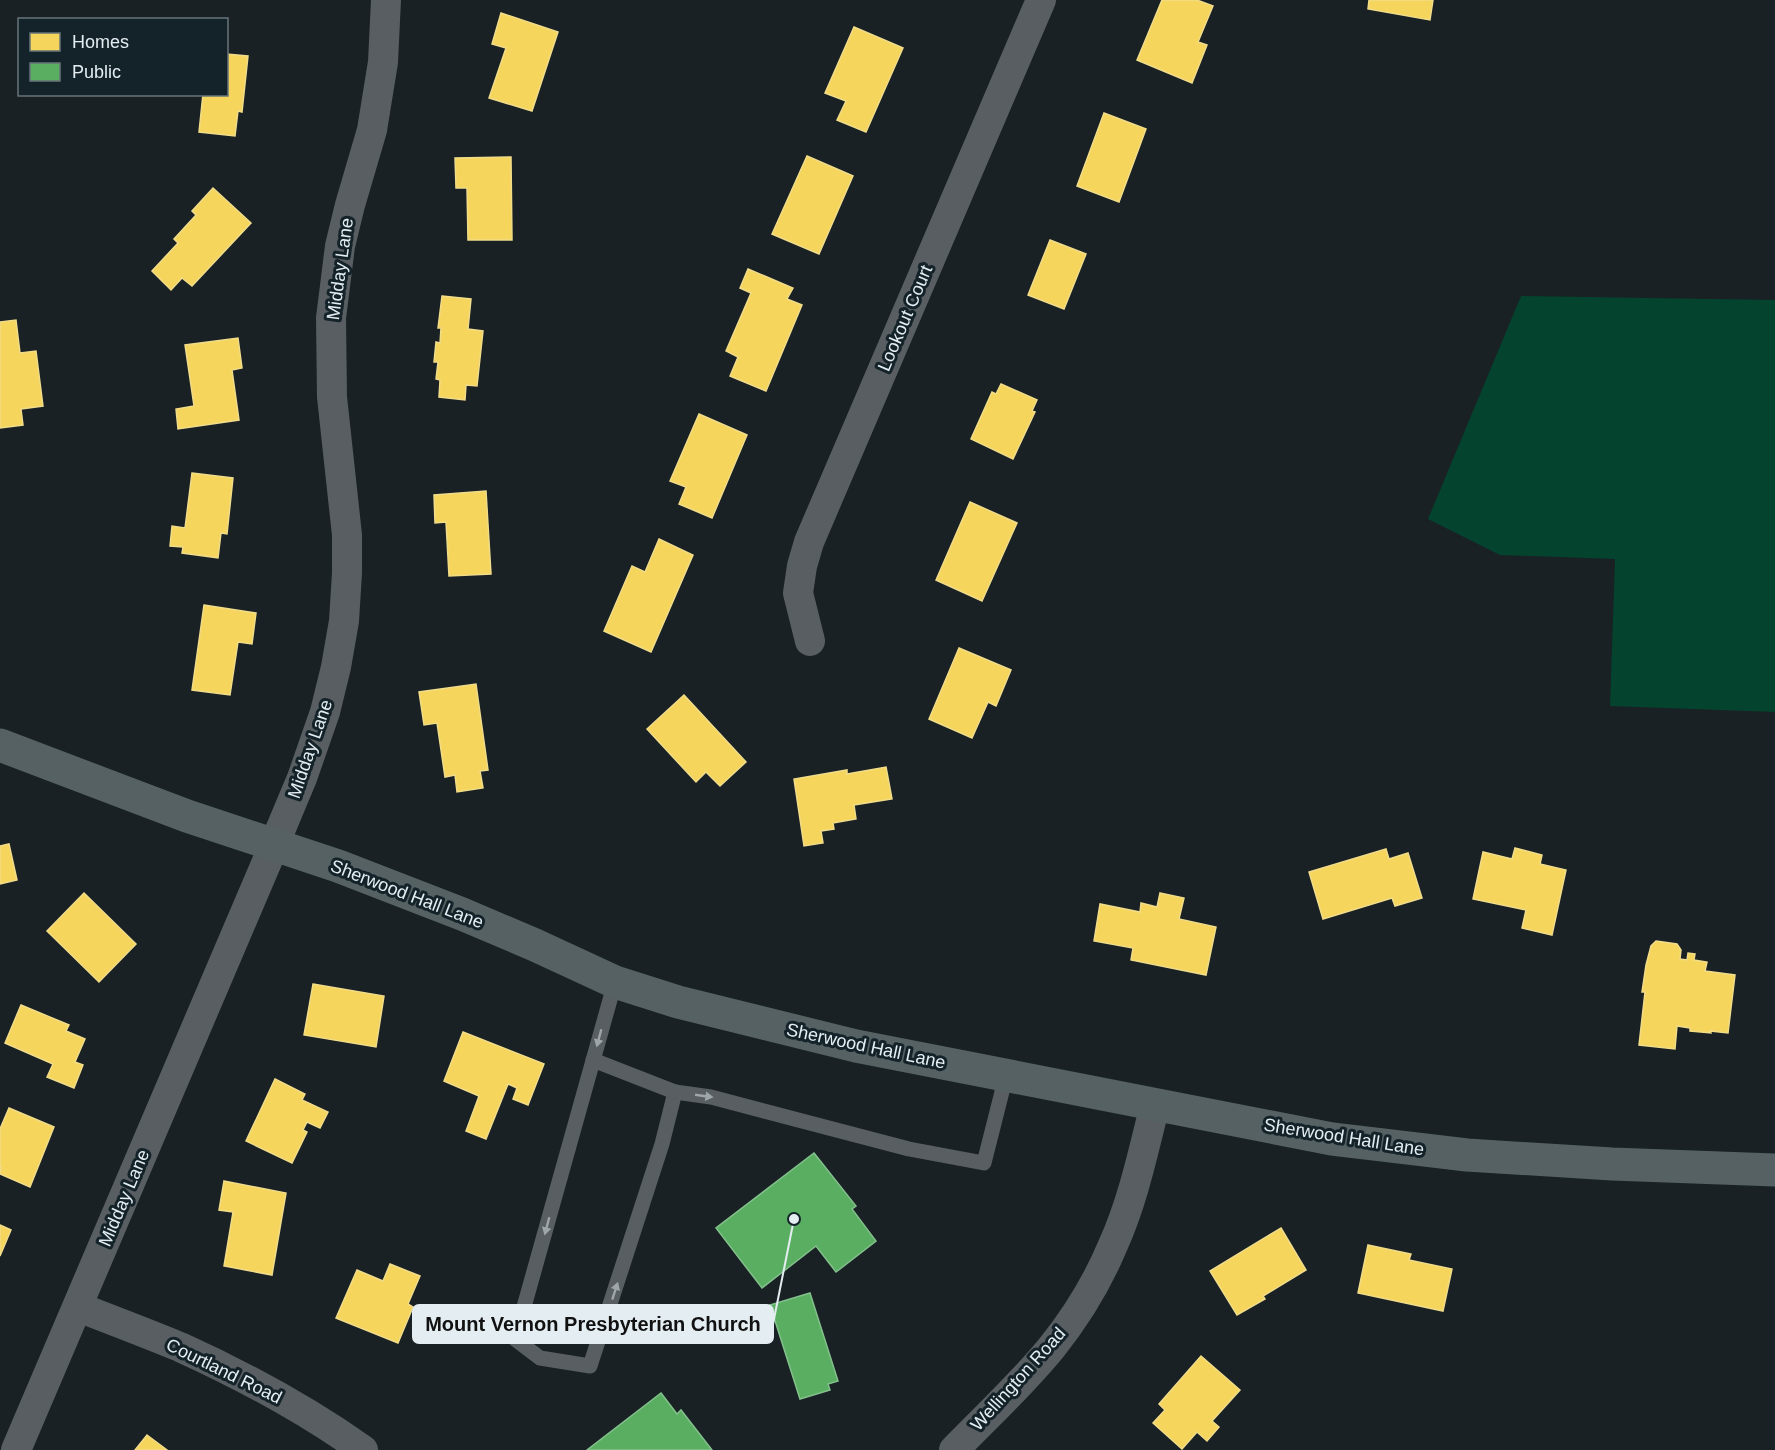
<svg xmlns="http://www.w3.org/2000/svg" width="1775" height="1450" font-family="Helvetica,sans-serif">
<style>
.green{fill:#04432e}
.homes{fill:#f6d55c;stroke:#f1dc89;stroke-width:1.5}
.public{fill:#5aae61;stroke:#83c18c;stroke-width:1.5}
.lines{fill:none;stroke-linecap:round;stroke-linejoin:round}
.service{stroke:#585e61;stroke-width:15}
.minor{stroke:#585e61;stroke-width:30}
.secondary{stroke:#556163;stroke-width:33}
.oneway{fill:#9ea6aa}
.labels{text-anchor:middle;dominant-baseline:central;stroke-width:6;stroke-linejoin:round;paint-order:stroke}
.street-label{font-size:18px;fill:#e4eef2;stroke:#142329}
.leader{fill:none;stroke:#e4eef2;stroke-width:2}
.callout-dot{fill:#e4eef2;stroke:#142329;stroke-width:2}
.callout{fill:#e4eef2;stroke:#e4eef2;stroke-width:2}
.callout-label{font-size:20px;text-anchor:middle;font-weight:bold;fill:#111}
</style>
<rect width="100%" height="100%" fill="#192124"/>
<!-- green -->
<path class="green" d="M 1521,296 L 1775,300 L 1775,712 L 1610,706 L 1615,559 L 1500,555 L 1428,519 Z"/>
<!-- homes -->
<g class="homes">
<path d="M 1162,0 L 1197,0 L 1213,6 L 1198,42 L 1207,45 L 1192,83 L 1137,60 Z"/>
<path d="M 1369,0 L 1433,0 L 1430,20 L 1368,9 Z"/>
<path d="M 501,13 L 558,32 L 532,111 L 489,98 L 506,48 L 492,44 Z"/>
<path d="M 854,27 L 903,48 L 866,132 L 837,120 L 846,101 L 825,93 Z"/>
<path d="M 226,54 L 248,56 L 242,112 L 238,111 L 235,136 L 199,132 L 203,94 L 226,94 Z"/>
<path d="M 1104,113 L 1146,129 L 1119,202 L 1077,186 Z"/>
<path d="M 807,156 L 853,176 L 819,254 L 772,234 Z"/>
<path d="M 511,157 L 512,240 L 468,240 L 467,188 L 456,188 L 455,158 Z"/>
<path d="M 213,188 L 251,223 L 192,286 L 182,278 L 171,290 L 152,271 L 178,243 L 174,239 L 196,215 L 192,211 Z"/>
<path d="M 1050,240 L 1086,254 L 1064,309 L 1028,295 Z"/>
<path d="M 748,269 L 793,288 L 787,299 L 802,305 L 766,391 L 730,376 L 738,357 L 726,351 L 751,293 L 740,288 Z"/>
<path d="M 442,296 L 471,299 L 468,329 L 483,331 L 477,386 L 466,385 L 465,400 L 439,397 L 440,380 L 436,379 L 438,362 L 434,362 L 436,342 L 440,343 L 441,328 L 438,328 Z"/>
<path d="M 16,320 L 20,353 L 36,351 L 43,406 L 21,409 L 23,425 L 0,428 L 0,322 Z"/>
<path d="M 238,338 L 242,368 L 232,370 L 239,420 L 178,429 L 176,409 L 194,406 L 185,345 Z"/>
<path d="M 1001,384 L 1037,400 L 1032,411 L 1035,412 L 1013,459 L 971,439 L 992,392 L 996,394 Z"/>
<path d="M 699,414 L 747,435 L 712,518 L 679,504 L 686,487 L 670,481 Z"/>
<path d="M 192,473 L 233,478 L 227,534 L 221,533 L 218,558 L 182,553 L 183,547 L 170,546 L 172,526 L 185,528 Z"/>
<path d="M 486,491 L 491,574 L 449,576 L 446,522 L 435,523 L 434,495 Z"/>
<path d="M 970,502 L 1017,523 L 982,601 L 936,580 Z"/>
<path d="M 659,539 L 693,555 L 651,652 L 604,631 L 632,566 L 645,572 Z"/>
<path d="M 204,605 L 256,613 L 252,644 L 238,642 L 230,695 L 192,690 Z"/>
<path d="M 959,648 L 1011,670 L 996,706 L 988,702 L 972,738 L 929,719 Z"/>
<path d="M 476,684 L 488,770 L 480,771 L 483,788 L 457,792 L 455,775 L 445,777 L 437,723 L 424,725 L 419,692 Z"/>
<path d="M 684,695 L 746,762 L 720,786 L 706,772 L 696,782 L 647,729 Z"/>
<path d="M 886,767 L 892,799 L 854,805 L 856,819 L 833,823 L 834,829 L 821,831 L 823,843 L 804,846 L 794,779 L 847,770 L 847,774 Z"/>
<path d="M 9,844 L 17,880 L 0,884 L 0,846 Z"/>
<path d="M 1515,848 L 1542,855 L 1540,864 L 1566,870 L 1552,935 L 1522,928 L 1526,910 L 1473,899 L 1483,852 L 1512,859 Z"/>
<path d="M 1386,849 L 1389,859 L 1408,853 L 1422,898 L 1395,906 L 1392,898 L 1323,919 L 1309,872 Z"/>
<path d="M 84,893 L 136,944 L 99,982 L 47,931 Z"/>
<path d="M 1160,893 L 1184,898 L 1179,919 L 1216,927 L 1206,975 L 1131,960 L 1133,948 L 1094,941 L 1100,904 L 1140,912 L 1141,903 L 1157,907 Z"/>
<path d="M 1656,941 L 1677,944 L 1681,950 L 1680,959 L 1687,960 L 1688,953 L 1695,954 L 1694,960 L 1707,962 L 1705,971 L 1735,975 L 1728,1033 L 1710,1031 L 1711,1033 L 1690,1031 L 1690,1028 L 1677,1026 L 1675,1049 L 1639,1045 L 1645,992 L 1642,992 L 1646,965 L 1651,946 Z"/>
<path d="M 313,984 L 384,996 L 376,1047 L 304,1035 Z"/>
<path d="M 21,1005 L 69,1025 L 66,1031 L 85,1039 L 75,1062 L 83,1065 L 74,1088 L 47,1077 L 53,1064 L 5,1043 Z"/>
<path d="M 463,1032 L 544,1064 L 528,1105 L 513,1099 L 517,1088 L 508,1084 L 486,1139 L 466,1131 L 479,1096 L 444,1081 Z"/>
<path d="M 275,1079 L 305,1094 L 302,1100 L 328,1112 L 320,1128 L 307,1122 L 303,1130 L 307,1132 L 292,1163 L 246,1141 Z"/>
<path d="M 9,1108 L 54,1127 L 30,1187 L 0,1174 L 1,1167 L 0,1167 L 0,1129 Z"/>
<path d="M 224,1181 L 286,1193 L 272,1275 L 224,1266 L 233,1212 L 219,1210 Z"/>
<path d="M 0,1225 L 11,1230 L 0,1256 Z"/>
<path d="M 1281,1228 L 1306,1270 L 1263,1296 L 1265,1299 L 1237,1315 L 1210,1271 Z"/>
<path d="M 1368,1245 L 1411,1254 L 1409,1260 L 1452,1269 L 1443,1311 L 1358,1293 Z"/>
<path d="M 390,1264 L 420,1276 L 408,1304 L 413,1307 L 398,1343 L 336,1318 L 357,1270 L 383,1281 Z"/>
<path d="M 1201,1356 L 1240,1390 L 1212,1421 L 1219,1427 L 1207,1441 L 1197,1432 L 1182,1449 L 1153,1423 L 1165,1410 L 1159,1404 Z"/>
<path d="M 147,1435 L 167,1450 L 135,1450 Z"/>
</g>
<!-- public -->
<g class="public">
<path d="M 814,1153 L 856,1206 L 852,1209 L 876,1241 L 836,1272 L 816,1246 L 762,1288 L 716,1228 Z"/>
<path d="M 810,1293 L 838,1381 L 828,1384 L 830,1390 L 800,1399 L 770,1305 Z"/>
<path d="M 661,1393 L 677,1414 L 681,1410 L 712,1450 L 587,1450 Z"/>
</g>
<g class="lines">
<!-- service -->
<g class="service">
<path d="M 615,982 L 515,1339 L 540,1358 L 590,1366 L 662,1144 L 675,1092 L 711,1097 L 909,1149 L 984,1163 L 1006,1076"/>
<path d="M 593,1060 L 675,1092"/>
</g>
<!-- minor -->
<g class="minor">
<path d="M 810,641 L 798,593 L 802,566 L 809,542 L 1041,0"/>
<path d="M 78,1307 C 112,1320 146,1333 180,1347 C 244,1376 305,1409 363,1450"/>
<path d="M 16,1450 L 274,845 L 302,778 L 325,712 L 336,667 L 344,621 L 347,573 L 347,535 L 332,397 L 331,318 L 340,246 L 350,205 L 372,130 L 383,62 L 386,0"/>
<path d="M 954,1450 C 987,1416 1022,1384 1052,1347 C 1076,1317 1098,1281 1113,1245 C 1133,1201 1143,1152 1155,1105"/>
</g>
<!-- secondary -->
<path class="secondary" d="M 0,745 L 187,816 L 338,866 L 462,914 L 535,945 L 615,982 L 678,1002 L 856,1046 L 1332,1139 L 1467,1155 L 1612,1164 L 1775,1170"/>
</g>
<!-- one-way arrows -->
<defs><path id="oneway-solid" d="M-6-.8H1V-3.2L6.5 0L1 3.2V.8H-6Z" transform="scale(1.5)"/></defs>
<g class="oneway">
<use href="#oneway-solid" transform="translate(599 1038) rotate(105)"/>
<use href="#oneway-solid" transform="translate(704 1096) rotate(8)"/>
<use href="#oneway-solid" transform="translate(547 1226) rotate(105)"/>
<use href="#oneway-solid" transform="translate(615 1291) rotate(-72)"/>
</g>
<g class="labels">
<!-- street labels -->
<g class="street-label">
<text transform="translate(340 269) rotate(-82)">Midday Lane</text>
<text transform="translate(905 318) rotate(-67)">Lookout Court</text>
<text transform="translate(310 749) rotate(-71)">Midday Lane</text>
<text transform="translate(407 894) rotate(21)">Sherwood Hall Lane</text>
<text transform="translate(866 1046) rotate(12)">Sherwood Hall Lane</text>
<text transform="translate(1344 1137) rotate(9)">Sherwood Hall Lane</text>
<text transform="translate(124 1198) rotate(-67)">Midday Lane</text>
<text transform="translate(224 1371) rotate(26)">Courtland Road</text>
<text transform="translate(1018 1379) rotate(-48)">Wellington Road</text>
</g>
</g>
<!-- callouts -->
<path class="leader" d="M794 1219L773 1324"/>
<circle class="callout-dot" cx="794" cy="1219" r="6"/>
<rect class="callout" x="413" y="1305" width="360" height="38" rx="6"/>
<g class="callout-label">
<text x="593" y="1331">Mount Vernon Presbyterian Church</text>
</g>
<!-- legend -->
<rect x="18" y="18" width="210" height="78" fill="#142329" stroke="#677479" stroke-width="1.5"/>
<rect x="30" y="33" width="30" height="18" fill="#f6d55c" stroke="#677479" stroke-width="1.5"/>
<text x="72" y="48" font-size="18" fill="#e4eef2">Homes</text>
<rect x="30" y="63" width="30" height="18" fill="#5aae61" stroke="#677479" stroke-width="1.5"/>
<text x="72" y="78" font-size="18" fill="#e4eef2">Public</text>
</svg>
